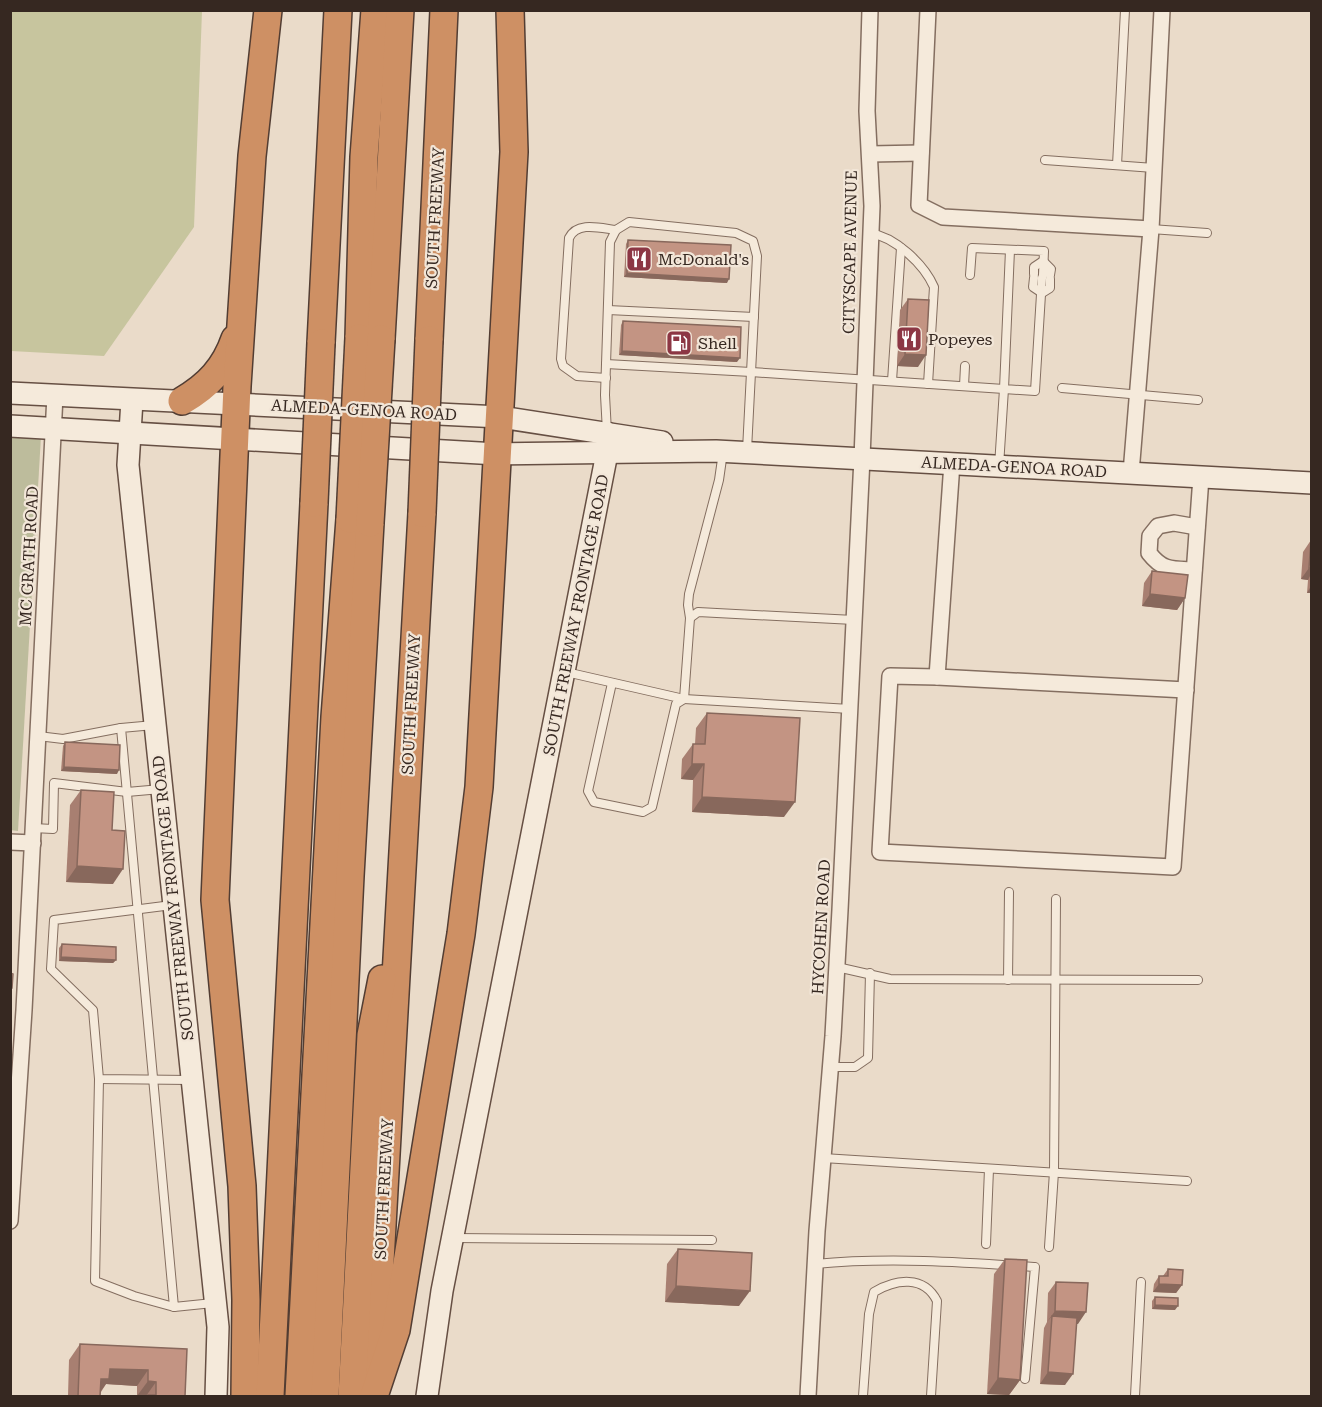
<svg xmlns="http://www.w3.org/2000/svg" width="1322" height="1407" font-family="'Roboto Serif',serif">
<style>
.green{fill:#c7c59e}
.cemetery{fill:#bdbc9c}
.lines{fill:none;stroke-linecap:round;stroke-linejoin:round}
.lane-casing{stroke:#846e60;stroke-width:10}
.street-casing{stroke:#846e60;stroke-width:18}
.secondary-casing{stroke:#664f43;stroke-width:24}
.highway-casing{stroke:#523d33;stroke-width:30}
.lane{stroke:#f5eadb;stroke-width:8}
.street{stroke:#f5eadb;stroke-width:15}
.secondary{stroke:#f5eadb;stroke-width:21}
.highway{stroke:#ce9064;stroke-width:27}
.highway-bridge-casing{stroke:#523d33;stroke-width:30;stroke-linecap:butt}
.highway-bridge{stroke:#ce9064;stroke-width:27}
.wall{fill:#a87f71}
.shaded-wall{fill:#88685c}
.building{fill:#c39483;stroke:#88685c;stroke-width:1.5}
.labels{text-anchor:middle;dominant-baseline:central;stroke-width:4.5;stroke-linejoin:round;paint-order:stroke}
.street-label{font-size:16px;fill:#362821;stroke:#f2e6d8}
.poi-label{font-size:16px;fill:#362821;stroke:#f2e6d8;text-anchor:start}
</style>
<rect width="100%" height="100%" fill="#eadbc9"/>
<!-- green -->
<path class="green" d="M 10,11 L 202,11 L 194,227 L 104,356 L 11,351 Z"/>
<!-- cemetery -->
<path class="cemetery" d="M 10,434 L 41,436 L 18,831 L 10,830 Z"/>
<g class="lines">
<defs>
<g id="lane">
<path d="M 1045,160 L 1154,168"/>
<path d="M 1117,165 L 1125,10"/>
<path d="M 1151,229 L 1207,233"/>
<path d="M 870,233 C 895,237 924,264 934,287 L 928,384"/>
<path d="M 1010,250 L 1004,389 L 1035,391 L 1042,278"/>
<path d="M 1034,274 L 1034,267 L 1043,261 L 1051,269 L 1050,275"/>
<path d="M 970,275 L 972,248 L 1044,251 L 1043,275"/>
<path d="M 1034,278 L 1033,287 L 1042,293 L 1050,288 L 1050,279"/>
<path d="M 608,310 L 754,317"/>
<path d="M 606,364 L 751,372 L 1004,389 L 999,466"/>
<path d="M 606,378 L 577,376 L 563,366 L 561,359 L 569,238 C 577,221 600,228 616,230"/>
<path d="M 892,381 L 901,248"/>
<path d="M 964,386 L 965,366"/>
<path d="M 1062,388 L 1198,400"/>
<path d="M 607,432 L 605,395 L 610,242 L 616,230 L 629,222 L 736,233 L 753,241 L 757,256 L 747,450"/>
<path d="M 690,618 L 688,605 L 689,594 L 719,480 L 723,452"/>
<path d="M 566,672 L 684,699 L 850,709"/>
<path d="M 612,683 L 588,791 L 594,802 L 643,812 L 652,807 L 676,704 L 684,699 L 690,618 L 698,612 L 854,620"/>
<path d="M 154,725 L 121,728 L 174,1307 L 213,1303"/>
<path d="M 38,736 L 63,739 L 121,728"/>
<path d="M 33,828 L 53,829 L 54,783 L 127,792 L 161,789"/>
<path d="M 172,905 L 54,920 L 51,969 L 93,1010 L 99,1079 L 189,1080"/>
<path d="M 837,967 L 890,979 L 1198,980"/>
<path d="M 1008,980 L 1009,892"/>
<path d="M 830,1067 L 855,1067 L 868,1058 L 870,973"/>
<path d="M 99,1079 L 95,1281 L 134,1296 L 174,1307"/>
<path d="M 823,1158 L 1187,1181"/>
<path d="M 455,1238 L 712,1240"/>
<path d="M 986,1244 L 989,1169"/>
<path d="M 1049,1247 L 1054,1172 L 1056,899"/>
<path d="M 815,1264 C 888,1257 961,1262 1035,1267 L 1025,1379"/>
<path d="M 863,1396 L 869,1314 L 874,1292 C 896,1279 924,1275 937,1301 L 931,1396"/>
<path d="M 1135,1396 L 1141,1282"/>
</g>
<g id="street">
<path d="M 928,10 L 919,205 L 943,217 L 1151,229"/>
<path d="M 870,154 L 921,153"/>
<path d="M 952,463 L 937,677 L 890,676 L 880,852 L 1173,867 L 1201,477"/>
<path d="M 1131,473 L 1151,229 L 1162,10"/>
<path d="M 1194,570 C 1172,569 1163,571 1149,553 L 1150,536 L 1158,526 L 1174,523 L 1197,527"/>
<path d="M 937,677 L 1186,690"/>
<path d="M 10,842 L 33,843"/>
<path d="M 10,1221 L 24,1010 L 55,395"/>
<path d="M 808,1396 L 817,1231 L 833,1036 L 840,910 L 862,458 L 872,206 L 867,111 L 870,10"/>
</g>
<g id="secondary">
<path d="M 10,393 L 500,417 L 662,442"/>
<path d="M 132,400 L 128,465 L 218,1327 L 216,1396"/>
<path d="M 10,426 L 497,454 L 716,451 L 1312,483"/>
<path d="M 427,1396 L 442,1291 L 607,453 L 607,433"/>
</g>
<g id="highway">
<path d="M 359,338 L 364,157 L 375,10"/>
<path d="M 381,339 L 400,10"/>
<path d="M 429,340 L 444,10"/>
<path d="M 321,343 L 338,10"/>
<path d="M 182,401 C 208,386 225,368 235,339"/>
<path d="M 374,1368 L 422,513"/>
<path d="M 245,1396 L 246,1300 L 242,1186 L 215,900 L 237,386 L 252,156 L 268,10"/>
<path d="M 270,1396 L 314,503"/>
<path d="M 299,1396 L 335,717 L 350,519"/>
<path d="M 325,1396 L 350,876 L 370,523"/>
<path d="M 352,1396 L 371,1035 L 382,979"/>
<path d="M 374,1396 L 396,1330 L 461,934 L 479,787 L 514,152 L 510,10"/>
</g>
</defs>
<!-- lane casing -->
<use href="#lane" class="lane-casing"/>
<!-- street casing -->
<use href="#street" class="street-casing"/>
<!-- secondary casing -->
<use href="#secondary" class="secondary-casing"/>
<!-- highway casing -->
<use href="#highway" class="highway-casing"/>
<!-- lane -->
<use href="#lane" class="lane"/>
<!-- street -->
<use href="#street" class="street"/>
<!-- secondary -->
<use href="#secondary" class="secondary"/>
<!-- highway -->
<use href="#highway" class="highway"/>
<defs>
<g id="highway-bridge">
<path d="M 314,503 L 321,343"/>
<path d="M 422,513 L 429,340"/>
<path d="M 350,519 L 359,338"/>
<path d="M 370,523 L 381,339"/>
</g>
</defs>
<!-- highway-bridge casing -->
<use href="#highway-bridge" class="highway-bridge-casing"/>
<!-- highway-bridge -->
<use href="#highway-bridge" class="highway-bridge"/>
</g>
<!-- wall -->
<g class="wall">
<path d="M 628,240 L 727,283 L 624,277 L 626,244 Z"/>
<path d="M 908,299 L 918,367 L 897,366 L 900,310 Z"/>
<path d="M 623,321 L 737,362 L 619,355 L 621,325 Z"/>
<path d="M 1311,540 L 1311,593 L 1307,593 L 1308,580 L 1301,579 L 1303,552 Z"/>
<path d="M 1152,571 L 1185,598 L 1177,610 L 1142,606 L 1144,583 Z"/>
<path d="M 707,713 L 784,817 L 692,812 L 693,780 L 681,779 L 682,759 L 693,744 L 695,744 L 696,728 Z"/>
<path d="M 65,742 L 117,774 L 61,771 L 63,746 Z"/>
<path d="M 81,790 L 112,830 L 113,884 L 66,882 L 70,805 Z"/>
<path d="M 62,944 L 116,960 L 113,963 L 59,961 L 59,948 Z"/>
<path d="M 678,1249 L 739,1306 L 665,1302 L 667,1264 Z"/>
<path d="M 1005,1259 L 1020,1380 L 1009,1395 L 987,1394 L 994,1274 Z"/>
<path d="M 1168,1269 L 1182,1285 L 1176,1293 L 1153,1292 L 1154,1284 L 1159,1276 L 1163,1276 Z"/>
<path d="M 1056,1282 L 1078,1324 L 1076,1324 L 1065,1385 L 1040,1384 L 1044,1328 L 1047,1322 L 1048,1293 Z"/>
<path d="M 1155,1297 L 1175,1310 L 1152,1309 L 1152,1301 Z"/>
<path d="M 80,1344 L 187,1349 L 185,1396 L 137,1396 L 137,1386 L 106,1384 L 101,1392 L 100,1396 L 68,1396 L 69,1360 Z"/>
</g>
<!-- shaded-wall -->
<g class="shaded-wall">
<path d="M 627,273 L 729,279 L 727,283 L 624,277 Z"/>
<path d="M 622,351 L 740,358 L 737,362 L 619,355 Z"/>
<path d="M 905,354 L 926,355 L 918,367 L 897,366 Z"/>
<path d="M 1309,568 L 1311,568 L 1311,574 L 1308,580 L 1301,579 Z"/>
<path d="M 1311,586 L 1311,593 L 1307,593 Z"/>
<path d="M 1150,594 L 1185,598 L 1177,610 L 1142,606 Z"/>
<path d="M 692,764 L 704,764 L 693,780 L 681,779 Z"/>
<path d="M 64,767 L 119,770 L 117,774 L 61,771 Z"/>
<path d="M 702,797 L 795,802 L 784,817 L 692,812 Z"/>
<path d="M 77,866 L 123,869 L 113,884 L 66,882 Z"/>
<path d="M 61,957 L 116,960 L 113,963 L 59,961 Z"/>
<path d="M 1159,1284 L 1182,1285 L 1176,1293 L 1153,1292 Z"/>
<path d="M 676,1286 L 750,1291 L 739,1306 L 665,1302 Z"/>
<path d="M 1155,1305 L 1178,1306 L 1175,1310 L 1152,1309 Z"/>
<path d="M 1055,1311 L 1086,1312 L 1078,1324 L 1051,1323 L 1052,1316 L 1047,1322 Z"/>
<path d="M 110,1369 L 148,1370 L 137,1386 L 106,1384 L 98,1395 L 90,1395 Z"/>
<path d="M 1048,1372 L 1073,1374 L 1065,1385 L 1040,1384 Z"/>
<path d="M 998,1378 L 1020,1380 L 1009,1395 L 987,1394 Z"/>
<path d="M 148,1381 L 156,1382 L 146,1396 L 137,1396 Z"/>
</g>
<!-- building -->
<g class="building">
<path d="M 628,240 L 731,245 L 729,279 L 627,273 Z"/>
<path d="M 908,299 L 929,300 L 926,355 L 905,354 Z"/>
<path d="M 623,321 L 741,327 L 740,358 L 622,351 Z"/>
<path d="M 1311,540 L 1311,568 L 1309,568 Z"/>
<path d="M 1152,571 L 1188,575 L 1185,598 L 1150,594 Z"/>
<path d="M 707,713 L 800,718 L 795,802 L 702,797 L 704,764 L 692,764 L 693,744 L 705,744 Z"/>
<path d="M 65,742 L 120,745 L 119,770 L 64,767 Z"/>
<path d="M 81,790 L 114,792 L 112,830 L 125,831 L 123,869 L 77,866 Z"/>
<path d="M 62,944 L 116,947 L 116,960 L 61,957 Z"/>
<path d="M 10,973 L 13,974 L 12,988 L 10,988 Z"/>
<path d="M 678,1249 L 752,1253 L 750,1291 L 676,1286 Z"/>
<path d="M 1005,1259 L 1027,1260 L 1020,1380 L 998,1378 Z"/>
<path d="M 1168,1269 L 1183,1270 L 1182,1285 L 1159,1284 L 1159,1276 L 1168,1276 Z"/>
<path d="M 1056,1282 L 1088,1283 L 1086,1312 L 1055,1311 Z"/>
<path d="M 1155,1297 L 1178,1298 L 1178,1306 L 1155,1305 Z"/>
<path d="M 1052,1316 L 1077,1318 L 1073,1374 L 1048,1372 Z"/>
<path d="M 80,1344 L 187,1349 L 185,1396 L 148,1396 L 148,1395 L 156,1395 L 156,1382 L 148,1381 L 148,1370 L 110,1369 L 109,1379 L 101,1379 L 100,1396 L 78,1396 Z"/>
</g>
<!-- icons -->
<defs>
<symbol id="restaurant-square" viewBox="-11 -11 22 22"><rect x="-9" y="-9" width="18" height="18" rx="4" fill="#8c3644" stroke="#f2e6d8"/><path d="M-5-6h1v4h1v-4h1v4h1v-4h1v5L-1.5 .5V6h-2V.5L-5-1ZM5-6V6H3V1.5H1.5Q1.5-4 5-6Z" fill="#fff"/></symbol>
<symbol id="fuel-square" viewBox="-11 -11 22 22"><rect x="-9" y="-9" width="18" height="18" rx="4" fill="#8c3644" stroke="#f2e6d8"/><path d="M-5.5-6h7V0h2V4h1.3V-2.5L3-4.5l.8-.8L6-3V5H2.5V1h-1V6h-7ZM-4.2-4.7v3.2H.2V-4.7Z" fill="#fff"/></symbol>
</defs>
<g fill-rule="evenodd">
<use href="#restaurant-square" x="624" y="244" width="30" height="30"/>
<use href="#restaurant-square" x="894" y="324" width="30" height="30"/>
<use href="#fuel-square" x="664" y="328" width="30" height="30"/>
</g>
<g class="labels">
<!-- street labels -->
<g class="street-label">
<text transform="translate(435 218) rotate(-87)">SOUTH FREEWAY</text>
<text transform="translate(850 252) rotate(-89)">CITYSCAPE AVENUE</text>
<text transform="translate(364 410) rotate(3)">ALMEDA-GENOA ROAD</text>
<text transform="translate(1014 467) rotate(3)">ALMEDA-GENOA ROAD</text>
<text transform="translate(29 556) rotate(-87)">MC GRATH ROAD</text>
<text transform="translate(576 615) rotate(-79)">SOUTH FREEWAY FRONTAGE ROAD</text>
<text transform="translate(411 704) rotate(-87)">SOUTH FREEWAY</text>
<text transform="translate(173 898) rotate(-96)">SOUTH FREEWAY FRONTAGE ROAD</text>
<text transform="translate(821 927) rotate(-87)">HYCOHEN ROAD</text>
<text transform="translate(384 1189) rotate(-87)">SOUTH FREEWAY</text>
</g>
<!-- poi labels -->
<g class="poi-label">
<text x="658" y="259">McDonald's</text>
<text x="928" y="339">Popeyes</text>
<text x="698" y="343">Shell</text>
</g>
</g>
<!-- border -->
<rect width="1322" height="1407" fill="none" stroke="#362821" stroke-width="24"/>
</svg>
